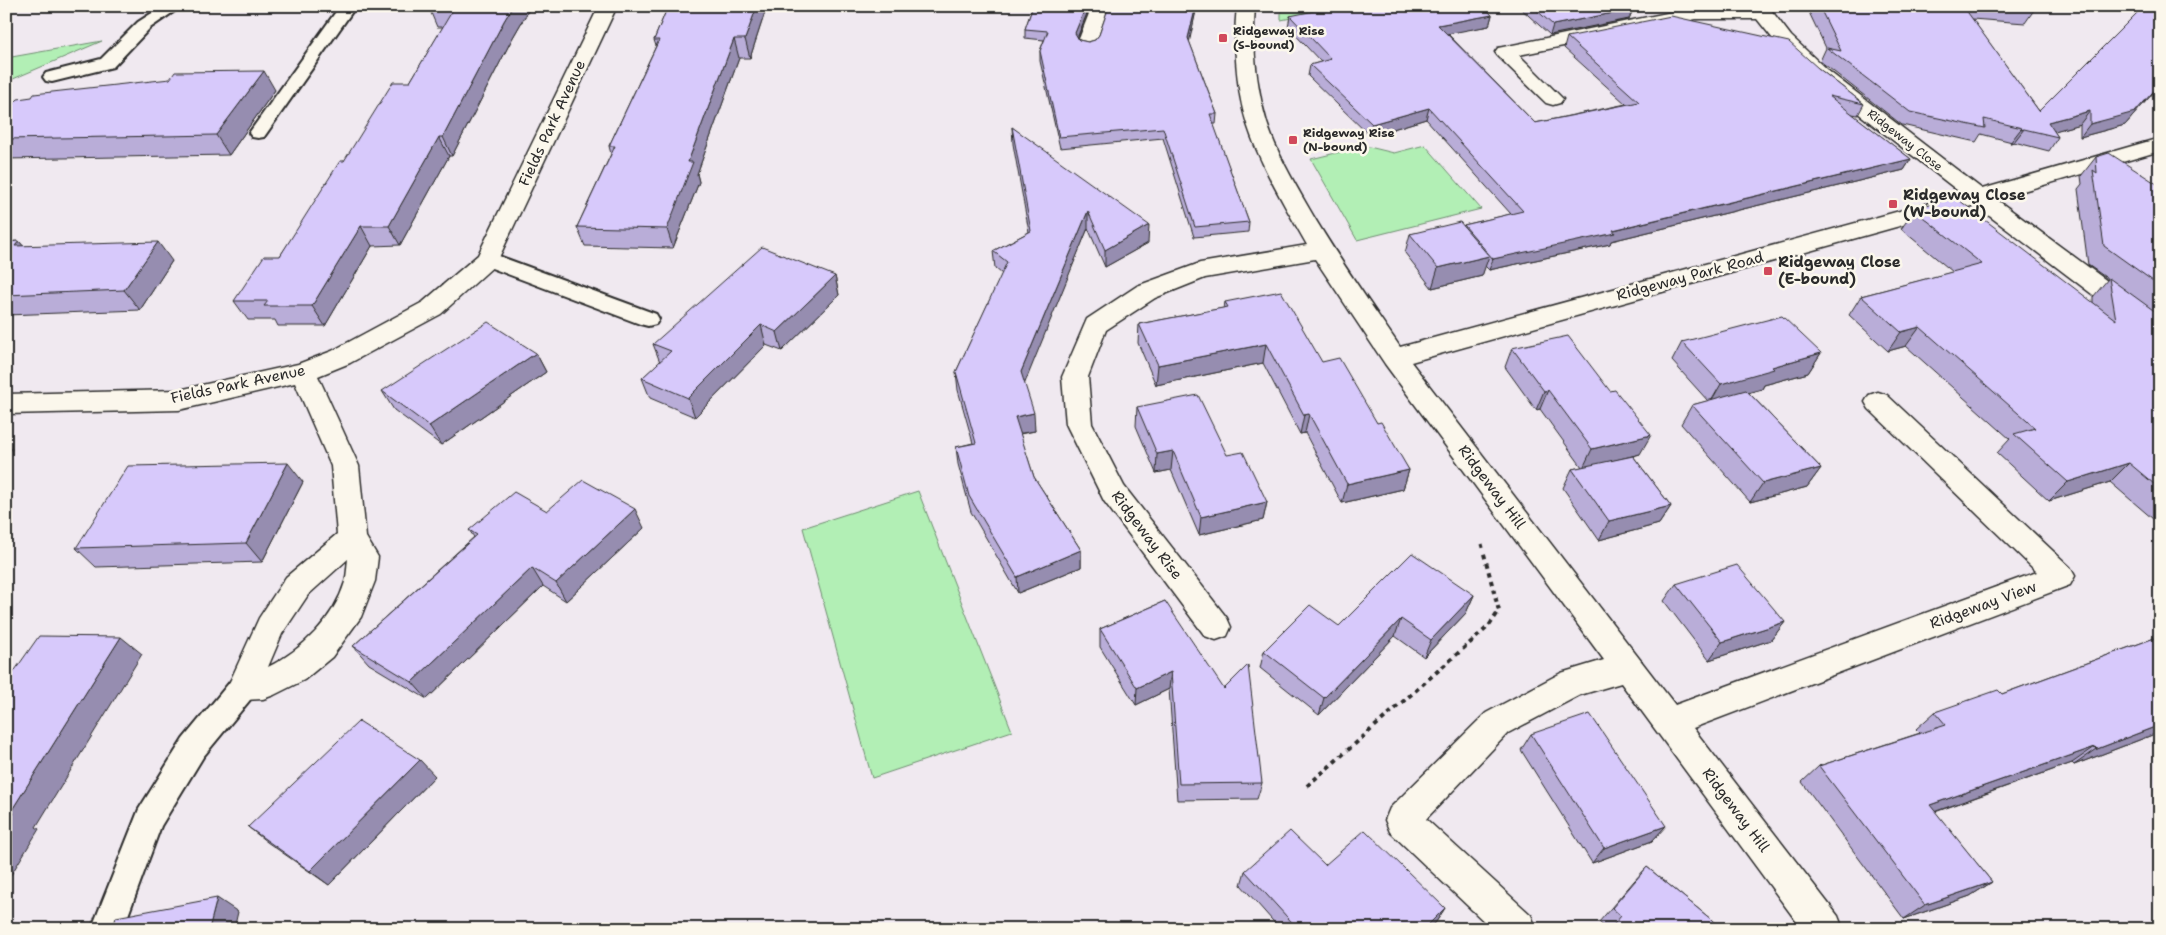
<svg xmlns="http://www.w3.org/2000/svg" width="2166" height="935" font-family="'Shantell Sans',sans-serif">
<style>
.green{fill:#b2efb5;stroke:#6e8d70}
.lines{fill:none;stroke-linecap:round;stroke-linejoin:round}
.lane-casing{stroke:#2b2b2b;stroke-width:4}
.street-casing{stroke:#2b2b2b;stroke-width:3}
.path-far1{stroke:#2b2b2b;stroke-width:3;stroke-dasharray:4 4;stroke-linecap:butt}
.path{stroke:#2b2b2b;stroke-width:4;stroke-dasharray:4.5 4.5;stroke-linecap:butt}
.lane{fill:#fbf7ec;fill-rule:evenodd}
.street{fill:#fbf7ec;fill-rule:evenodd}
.wall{fill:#b9add8;stroke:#2b2b2b}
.shaded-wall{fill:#968db0;stroke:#2b2b2b}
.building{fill:#d7c9fb;stroke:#2b2b2b}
.poi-dot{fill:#d1495b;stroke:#fbf7ec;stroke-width:2}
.labels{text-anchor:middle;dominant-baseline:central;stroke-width:5;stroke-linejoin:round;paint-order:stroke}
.far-poi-label{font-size:12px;font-weight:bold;fill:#2b2b2b;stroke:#fbf7ec;text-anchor:start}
.far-street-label{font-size:12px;fill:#2b2b2b;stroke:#fbf7ec}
.street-label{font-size:15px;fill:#2b2b2b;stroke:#fbf7ec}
.poi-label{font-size:15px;font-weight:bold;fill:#2b2b2b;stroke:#fbf7ec;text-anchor:start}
</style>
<rect width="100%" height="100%" fill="#f0e9f0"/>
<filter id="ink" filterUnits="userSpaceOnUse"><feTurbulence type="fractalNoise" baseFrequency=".02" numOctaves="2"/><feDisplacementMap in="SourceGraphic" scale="10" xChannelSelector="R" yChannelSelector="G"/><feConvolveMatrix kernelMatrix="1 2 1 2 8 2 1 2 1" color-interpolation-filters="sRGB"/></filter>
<g filter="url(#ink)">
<!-- green -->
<g class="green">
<path d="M 1281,6 L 1353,6 L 1281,20 Z"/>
<path d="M 102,41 L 6,82 L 6,58 Z"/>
<path d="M 1425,145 L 1481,209 L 1357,240 L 1311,159 L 1365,146 L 1394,153 Z"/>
<path d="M 918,491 L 1012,731 L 872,778 L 803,528 Z"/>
</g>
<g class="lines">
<defs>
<g id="lane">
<path d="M 163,6 L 182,6 L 150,28 L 113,67 L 52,82 L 46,81 L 43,77 L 46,73 L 101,59 L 138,22 Z"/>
<path d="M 340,6 L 356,6 L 264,137 L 258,138 L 252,137 L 249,133 Z"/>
<path d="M 488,252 L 656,314 L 659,319 L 656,324 L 648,326 L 640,324 L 481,264 L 478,259 L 481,254 Z"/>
<path d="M 244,674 L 254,677 L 258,686 L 254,695 L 203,757 L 161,826 L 123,929 L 95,929 L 93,925 L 139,809 L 183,739 L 234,677 Z"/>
</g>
<g id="street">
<path d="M 599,6 L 617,6 L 496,264 L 441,314 L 350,363 L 318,376 L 359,466 L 366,537 L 378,557 L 375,581 L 361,617 L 332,657 L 304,680 L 274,695 L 263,699 L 244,700 L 233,696 L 228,686 L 259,618 L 286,577 L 337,534 L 331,466 L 295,383 L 179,410 L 6,414 L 6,394 L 179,390 L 298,364 L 332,351 L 423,302 L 478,255 ZM 348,559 C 347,566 347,575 345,582 C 334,619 302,650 268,667 L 282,634 L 308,595 Z"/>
<path d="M 1092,6 L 1110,6 L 1097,44 L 1094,48 L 1087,50 L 1080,48 L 1077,44 Z"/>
<path d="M 1237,6 L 1255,6 C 1252,45 1256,86 1267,123 C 1276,151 1292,179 1307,205 C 1335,254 1368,300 1400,347 L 1962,194 L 1813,78 L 1777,44 L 1757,19 L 1696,19 L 1519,55 L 1563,99 L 1560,103 L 1553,105 L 1546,103 L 1498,56 L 1495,52 L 1498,48 L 1696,7 L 1768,6 L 1791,36 L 1827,70 L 1982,189 L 2160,138 L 2160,151 L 1996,199 L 2160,320 L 2160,342 L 2151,339 L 1975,205 L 1411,362 L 1675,705 L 2037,572 L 1869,409 L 1865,402 L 1869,395 L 1878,392 L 1887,395 L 2070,567 L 2075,576 L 2070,585 L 1693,728 L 1838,916 L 1843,929 L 1802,929 L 1621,683 L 1580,695 L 1508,733 L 1426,819 L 1531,915 L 1536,929 L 1492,929 L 1390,832 L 1385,820 L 1390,808 L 1486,713 L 1561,673 L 1604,660 L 1385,364 L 1315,259 L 1205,278 L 1155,298 L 1106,330 L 1088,377 L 1092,424 L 1124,486 L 1227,618 L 1231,627 L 1227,636 L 1216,640 L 1205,636 L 1104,501 L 1066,424 L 1062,377 L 1087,319 L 1137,286 L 1200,263 L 1307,245 C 1285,206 1261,167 1247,124 C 1236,90 1233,42 1237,6 Z"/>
</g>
</defs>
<!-- lane casing -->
<use href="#lane" class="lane-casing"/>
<!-- street casing -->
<use href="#street" class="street-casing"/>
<!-- path-far1 -->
<path class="path-far1" d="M 1482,544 L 1484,551"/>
<!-- path -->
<path class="path" d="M 1307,786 L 1489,626 L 1499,611 L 1483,550"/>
<!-- lane -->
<use href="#lane" class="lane"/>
<!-- street -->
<use href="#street" class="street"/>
</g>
<!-- wall -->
<g class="wall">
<path d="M 531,6 L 512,39 L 452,156 L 449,156 L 400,245 L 372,246 L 325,326 L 278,326 L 275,320 L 248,320 L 234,301 L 280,256 L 344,161 L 410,82 L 443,27 L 437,27 L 429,8 Z"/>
<path d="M 668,6 L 767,6 L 750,58 L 739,58 L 697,174 L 699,182 L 673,248 L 585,246 L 577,227 L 611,154 L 609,146 L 656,46 L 654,40 Z"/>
<path d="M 1033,6 L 1090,6 L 1078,37 L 1079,40 L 1088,42 L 1095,40 L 1099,35 L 1109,6 L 1197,6 L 1189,41 L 1217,114 L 1216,124 L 1213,124 L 1249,222 L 1248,232 L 1194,237 L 1163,138 L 1060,148 L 1040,61 L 1040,51 L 1044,40 L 1025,38 L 1025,29 Z"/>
<path d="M 1518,6 L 1620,6 L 1633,9 L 1629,19 L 1550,35 Z"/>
<path d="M 1806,6 L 2032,6 L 2034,10 L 2025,23 L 1972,19 L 2039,111 L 2160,6 L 2160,85 L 2125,125 L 2080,137 L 2080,124 L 2054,131 L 2058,137 L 2049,151 L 2014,142 L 2010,143 L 2012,142 L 1981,134 L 1976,142 L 1902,125 L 1820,61 L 1826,48 Z"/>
<path d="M 1492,15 L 1489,26 L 1447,33 L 1535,123 L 1626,104 L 1564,48 L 1567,37 L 1818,68 L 1864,104 L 1858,115 L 1852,114 L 1911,159 L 1904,170 L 1611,241 L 1610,244 L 1489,270 L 1485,266 L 1482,276 L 1432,288 L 1405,253 L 1410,234 L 1463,226 L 1464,225 L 1511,214 L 1426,119 L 1370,136 L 1308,76 L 1310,65 L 1321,62 L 1288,27 L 1290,16 Z"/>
<path d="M 275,90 L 229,155 L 6,159 L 6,111 Z"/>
<path d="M 1012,127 L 1148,243 L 1105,267 L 1088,228 L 1024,383 L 1035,431 L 1020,434 L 1034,477 L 1081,550 L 1081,567 L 1018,593 L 971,512 L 958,464 L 956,447 L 973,443 L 958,390 L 956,372 L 1002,274 L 995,268 L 993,251 L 1029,232 L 1013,144 Z"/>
<path d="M 2096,157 L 2160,186 L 2160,525 L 2110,482 L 2049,501 L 1997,453 L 2010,439 L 1906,346 L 1888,351 L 1849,315 L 1861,296 L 1953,272 L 1901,229 L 1916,208 L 2093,303 L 2093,297 L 2108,279 L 2088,265 L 2078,189 L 2082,184 L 2081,176 Z"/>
<path d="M 19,241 L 23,246 L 172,261 L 140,310 L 6,315 L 6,242 Z"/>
<path d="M 835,276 L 839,295 L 782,351 L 766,345 L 695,417 L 650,398 L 642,378 L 660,362 L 653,344 Z"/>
<path d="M 1225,302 L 1322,362 L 1377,423 L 1409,470 L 1403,489 L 1342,503 L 1305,433 L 1300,434 L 1263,363 L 1156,385 L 1138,343 L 1139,324 L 1224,308 Z"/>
<path d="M 1682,342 L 1821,353 L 1808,373 L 1764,385 L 1762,389 L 1748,392 L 1821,468 L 1807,487 L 1750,502 L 1681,424 L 1692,405 L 1708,401 L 1672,361 Z"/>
<path d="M 1512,348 L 1640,454 L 1633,456 L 1671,506 L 1659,524 L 1599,540 L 1563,488 L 1572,469 L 1582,467 L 1540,409 L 1536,410 L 1505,367 Z"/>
<path d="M 536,353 L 546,372 L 441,445 L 394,410 L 382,391 Z"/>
<path d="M 1137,407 L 1227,455 L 1267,502 L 1263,520 L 1199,535 L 1171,470 L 1156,473 L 1136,426 Z"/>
<path d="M 303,482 L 262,562 L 96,567 L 76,548 Z"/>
<path d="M 547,511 L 644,528 L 566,601 L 543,586 L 427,699 L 369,664 L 353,646 L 474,537 L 469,530 Z"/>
<path d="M 1676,584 L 1785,622 L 1771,640 L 1709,660 L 1664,601 Z"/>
<path d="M 1474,595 L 1466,613 L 1424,657 L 1395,636 L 1319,715 L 1260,668 L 1264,651 L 1339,626 Z"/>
<path d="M 1165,601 L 1262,783 L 1257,799 L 1177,800 L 1169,689 L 1136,705 L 1100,647 L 1100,629 Z"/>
<path d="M 2160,636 L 2160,732 L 2074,765 L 2072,763 L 1935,812 L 1992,882 L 1970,896 L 1904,919 L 1802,782 L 1819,766 L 1920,733 L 1916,729 L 1935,712 L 2002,694 Z"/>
<path d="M 1531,734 L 1666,826 L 1652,841 L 1592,863 L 1521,750 Z"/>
<path d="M 435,776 L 329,885 L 267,842 L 248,827 Z"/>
<path d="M 1325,865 L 1445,908 L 1436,922 L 1430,929 L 1280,929 L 1241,885 L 1245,871 Z"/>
<path d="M 1647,867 L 1723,929 L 1607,929 L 1599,922 L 1634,881 Z"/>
</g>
<!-- shaded-wall -->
<g class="shaded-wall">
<path d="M 513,6 L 531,6 L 512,39 L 452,156 L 443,137 L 504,21 Z"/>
<path d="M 757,6 L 767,6 L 750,58 L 745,39 Z"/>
<path d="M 1086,6 L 1090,6 L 1075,43 L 1075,33 Z"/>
<path d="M 1196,6 L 1197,6 L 1188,48 L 1188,38 Z"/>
<path d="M 1633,9 L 1629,19 L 1550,35 L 1553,25 Z"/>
<path d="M 1492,15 L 1489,26 L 1436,36 L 1438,25 Z"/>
<path d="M 734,39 L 739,58 L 697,174 L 699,182 L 673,248 L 667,229 L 688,162 Z"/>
<path d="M 264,71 L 275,90 L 229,155 L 216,135 Z"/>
<path d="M 2160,84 L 2160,85 L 2125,125 L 2080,137 L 2090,124 Z"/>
<path d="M 1429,108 L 1426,119 L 1370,136 L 1372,124 Z"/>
<path d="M 2090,111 L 2080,124 L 2044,134 L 2048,122 Z"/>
<path d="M 2024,129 L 2014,142 L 2010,143 L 2020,130 Z"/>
<path d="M 439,137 L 449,156 L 400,245 L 389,226 Z"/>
<path d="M 1911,159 L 1904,170 L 1611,241 L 1610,244 L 1489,270 L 1493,259 Z"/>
<path d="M 1088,211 L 1088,228 L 1022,390 L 1021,372 Z"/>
<path d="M 1149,225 L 1148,243 L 1105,267 L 1105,250 Z"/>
<path d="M 361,226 L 372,246 L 325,326 L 312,306 Z"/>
<path d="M 19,241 L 36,261 L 15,246 Z"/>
<path d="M 158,242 L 172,261 L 140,310 L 124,290 Z"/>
<path d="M 1489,256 L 1482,276 L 1432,288 L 1438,268 Z"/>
<path d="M 835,276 L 839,295 L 782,351 L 777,332 Z"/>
<path d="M 761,325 L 766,345 L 695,417 L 688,398 Z"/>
<path d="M 1920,327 L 1906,346 L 1888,351 L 1901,332 Z"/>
<path d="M 1266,344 L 1263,363 L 1156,385 L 1158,365 Z"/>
<path d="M 536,353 L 546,372 L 441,445 L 429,426 Z"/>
<path d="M 1821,353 L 1808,373 L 1764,385 L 1762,389 L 1710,403 L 1721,384 L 1772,367 Z"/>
<path d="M 1548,390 L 1540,409 L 1536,410 L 1544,391 Z"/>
<path d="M 1034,413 L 1035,431 L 1016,434 L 1015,417 Z"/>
<path d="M 1309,414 L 1305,433 L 1300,434 L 1304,415 Z"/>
<path d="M 1651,435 L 1640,454 L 1583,468 L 1592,449 Z"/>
<path d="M 6,444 L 12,449 L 6,456 Z"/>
<path d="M 1173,451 L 1171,470 L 1156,473 L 1157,454 Z"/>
<path d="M 288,463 L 303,482 L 262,562 L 246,543 Z"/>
<path d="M 2129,463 L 2110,482 L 2049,501 L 2068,482 Z"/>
<path d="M 1821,468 L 1807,487 L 1750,502 L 1763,483 Z"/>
<path d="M 1409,470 L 1403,489 L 1342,503 L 1347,484 Z"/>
<path d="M 1267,502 L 1263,520 L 1199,535 L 1201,517 Z"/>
<path d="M 1671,506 L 1659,524 L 1599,540 L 1609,521 Z"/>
<path d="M 635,509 L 644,528 L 566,601 L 556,583 Z"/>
<path d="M 1081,550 L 1081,567 L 1018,593 L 1017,577 Z"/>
<path d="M 532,568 L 543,586 L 427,699 L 412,682 Z"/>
<path d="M 1474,595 L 1466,613 L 1424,657 L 1431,640 Z"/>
<path d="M 1401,619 L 1395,636 L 1319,715 L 1324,698 Z"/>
<path d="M 1785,622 L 1771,640 L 1709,660 L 1722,642 Z"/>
<path d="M 121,637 L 142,654 L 36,827 L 39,829 L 6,883 L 6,826 L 10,813 Z"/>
<path d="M 1171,672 L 1169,689 L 1136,705 L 1137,688 Z"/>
<path d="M 2160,725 L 2160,732 L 2074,765 L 2097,749 Z"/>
<path d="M 2095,747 L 2072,763 L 1911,820 L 1930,805 Z"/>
<path d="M 420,760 L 435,776 L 329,885 L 310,871 Z"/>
<path d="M 1666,826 L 1652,841 L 1592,863 L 1604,848 Z"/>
<path d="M 1992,882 L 1970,896 L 1904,919 L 1925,905 Z"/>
<path d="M 217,898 L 238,912 L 234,929 L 209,929 Z"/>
<path d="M 1445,908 L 1436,922 L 1430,929 L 1424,929 Z"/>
</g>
<!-- building -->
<g class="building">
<path d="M 430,6 L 513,6 L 504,21 L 443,137 L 439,137 L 389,226 L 361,226 L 312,306 L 264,306 L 268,301 L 234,301 L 264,256 L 280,256 L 340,161 L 344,161 L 393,82 L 410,82 L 454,8 L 429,8 Z"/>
<path d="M 668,6 L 757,6 L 745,39 L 734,39 L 688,162 L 693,162 L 667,229 L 577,227 L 615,146 L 609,146 L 659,40 L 654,40 Z"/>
<path d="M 1033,6 L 1086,6 L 1075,33 L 1079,40 L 1088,42 L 1095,40 L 1099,35 L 1109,6 L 1196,6 L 1188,38 L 1217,114 L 1210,114 L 1249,222 L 1195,227 L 1163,128 L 1059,137 L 1040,51 L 1048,31 L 1025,29 Z"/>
<path d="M 1338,6 L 1483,6 L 1492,15 L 1438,25 L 1535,123 L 1639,102 L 1567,37 L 1671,16 L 1789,42 L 1818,68 L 1864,104 L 1829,96 L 1911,159 L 1613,230 L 1615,233 L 1493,259 L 1464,225 L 1523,211 L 1429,108 L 1372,124 L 1310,65 L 1331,59 L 1290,16 Z"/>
<path d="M 1532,6 L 1620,6 L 1633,9 L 1553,25 Z"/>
<path d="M 1819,6 L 1963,6 L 2039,111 L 2144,6 L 2160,6 L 2160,84 L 2135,112 L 2090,124 L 2090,111 L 2048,122 L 2058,137 L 2024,129 L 2020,130 L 2022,128 L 1984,119 L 1985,128 L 1910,112 L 1827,48 L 1841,51 Z"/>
<path d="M 1984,6 L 2032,6 L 2034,10 Z"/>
<path d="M 264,71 L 216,135 L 6,139 L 6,111 L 18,99 L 32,97 L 34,94 L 170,79 L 175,72 Z"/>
<path d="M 1012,127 L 1149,225 L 1105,250 L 1088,211 L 1021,372 L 1034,413 L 1015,417 L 1034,477 L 1081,550 L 1017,577 L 969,496 L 956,447 L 976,443 L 956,372 L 1007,262 L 993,251 L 1031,231 Z"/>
<path d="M 2109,153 L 2160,186 L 2160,210 L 2156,211 L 2160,214 L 2160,286 L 2104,246 L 2093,170 L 2097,173 L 2096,157 Z"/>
<path d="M 1955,197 L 2116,320 L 2109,278 L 2160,315 L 2160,489 L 2129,463 L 2068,482 L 2014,434 L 2035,428 L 1920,327 L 1901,332 L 1861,296 L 1982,264 L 1914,210 L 1916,208 Z"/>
<path d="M 1460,222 L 1489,256 L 1438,268 L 1410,234 Z"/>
<path d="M 19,241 L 15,246 L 158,242 L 124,290 L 6,295 L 6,242 Z"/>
<path d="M 762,247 L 835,276 L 777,332 L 761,325 L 688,398 L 642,378 L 671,351 L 653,344 Z"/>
<path d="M 1281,291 L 1322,362 L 1339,358 L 1377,423 L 1381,422 L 1409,470 L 1347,484 L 1309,414 L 1304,415 L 1266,344 L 1158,365 L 1139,324 L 1228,307 L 1225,302 Z"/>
<path d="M 1782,316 L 1821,353 L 1772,367 L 1774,369 L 1721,384 L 1682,342 Z"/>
<path d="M 488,322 L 536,353 L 429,426 L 382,391 Z"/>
<path d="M 1568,336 L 1610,391 L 1615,390 L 1651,435 L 1592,449 L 1548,390 L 1544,391 L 1512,348 Z"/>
<path d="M 1746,390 L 1821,468 L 1763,483 L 1692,405 Z"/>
<path d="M 1198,395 L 1227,455 L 1243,452 L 1267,502 L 1201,517 L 1173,451 L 1157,454 L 1137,407 Z"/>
<path d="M 1633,456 L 1671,506 L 1609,521 L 1572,469 Z"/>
<path d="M 288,463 L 246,543 L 76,548 L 128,466 Z"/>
<path d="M 583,480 L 635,509 L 556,583 L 532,568 L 412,682 L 353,646 L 477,535 L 469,530 L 514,492 L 547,511 Z"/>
<path d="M 1412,553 L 1474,595 L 1431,640 L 1401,619 L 1324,698 L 1264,651 L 1310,605 L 1339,626 Z"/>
<path d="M 1737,565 L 1785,622 L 1722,642 L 1676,584 Z"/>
<path d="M 1165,601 L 1224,689 L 1248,665 L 1262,783 L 1179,784 L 1171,672 L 1137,688 L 1100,629 Z"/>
<path d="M 39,636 L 121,637 L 10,813 L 14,813 L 6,826 L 6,683 Z"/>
<path d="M 2160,636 L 2160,725 L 2097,749 L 2095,747 L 1930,805 L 1992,882 L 1925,905 L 1819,766 L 1946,725 L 1935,712 L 1998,690 L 2002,694 Z"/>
<path d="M 1590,714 L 1666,826 L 1604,848 L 1531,734 Z"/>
<path d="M 359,721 L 420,760 L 310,871 L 248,827 Z"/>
<path d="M 1365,830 L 1445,908 L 1424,929 L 1298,929 L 1245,871 L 1290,831 L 1325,865 Z"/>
<path d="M 1647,867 L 1723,929 L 1610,929 L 1621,916 L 1612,908 Z"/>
<path d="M 217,898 L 209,929 L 113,929 L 116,917 Z"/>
</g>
</g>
<!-- markers -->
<g class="poi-dot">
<rect x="1218" y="33" width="10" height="10" rx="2.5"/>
<rect x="1288" y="135" width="10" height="10" rx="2.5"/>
<rect x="1888" y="199" width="10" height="10" rx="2.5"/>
<rect x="1763" y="266" width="10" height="10" rx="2.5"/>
</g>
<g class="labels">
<!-- far-poi labels -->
<g class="far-poi-label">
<text x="1233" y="31">Ridgeway Rise<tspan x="1233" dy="14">(S-bound)</tspan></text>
<text x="1303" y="133">Ridgeway Rise<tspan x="1303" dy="14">(N-bound)</tspan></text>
</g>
<!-- far-street labels -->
<g class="far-street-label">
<text transform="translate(1905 140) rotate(38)">Ridgeway Close</text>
</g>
<!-- street labels -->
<g class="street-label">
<text transform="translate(552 123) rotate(-65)">Fields Park Avenue</text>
<text transform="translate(1690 276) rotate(-15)">Ridgeway Park Road</text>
<text transform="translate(238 384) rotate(-12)">Fields Park Avenue</text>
<text transform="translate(1492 487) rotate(53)">Ridgeway Hill</text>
<text transform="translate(1147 535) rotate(53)">Ridgeway Rise</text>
<text transform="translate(1983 605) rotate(-20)">Ridgeway View</text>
<text transform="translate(1736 810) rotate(53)">Ridgeway Hill</text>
</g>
<!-- poi labels -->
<g class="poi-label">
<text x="1903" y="195">Ridgeway Close<tspan x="1903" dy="17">(W-bound)</tspan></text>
<text x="1778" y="262">Ridgeway Close<tspan x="1778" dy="17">(E-bound)</tspan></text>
</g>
</g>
<!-- margin -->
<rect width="2166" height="935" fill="none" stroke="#fbf7ec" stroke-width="25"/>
<rect x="12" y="12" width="2141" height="910" fill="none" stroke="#2b2b2b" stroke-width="2" filter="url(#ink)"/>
</svg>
